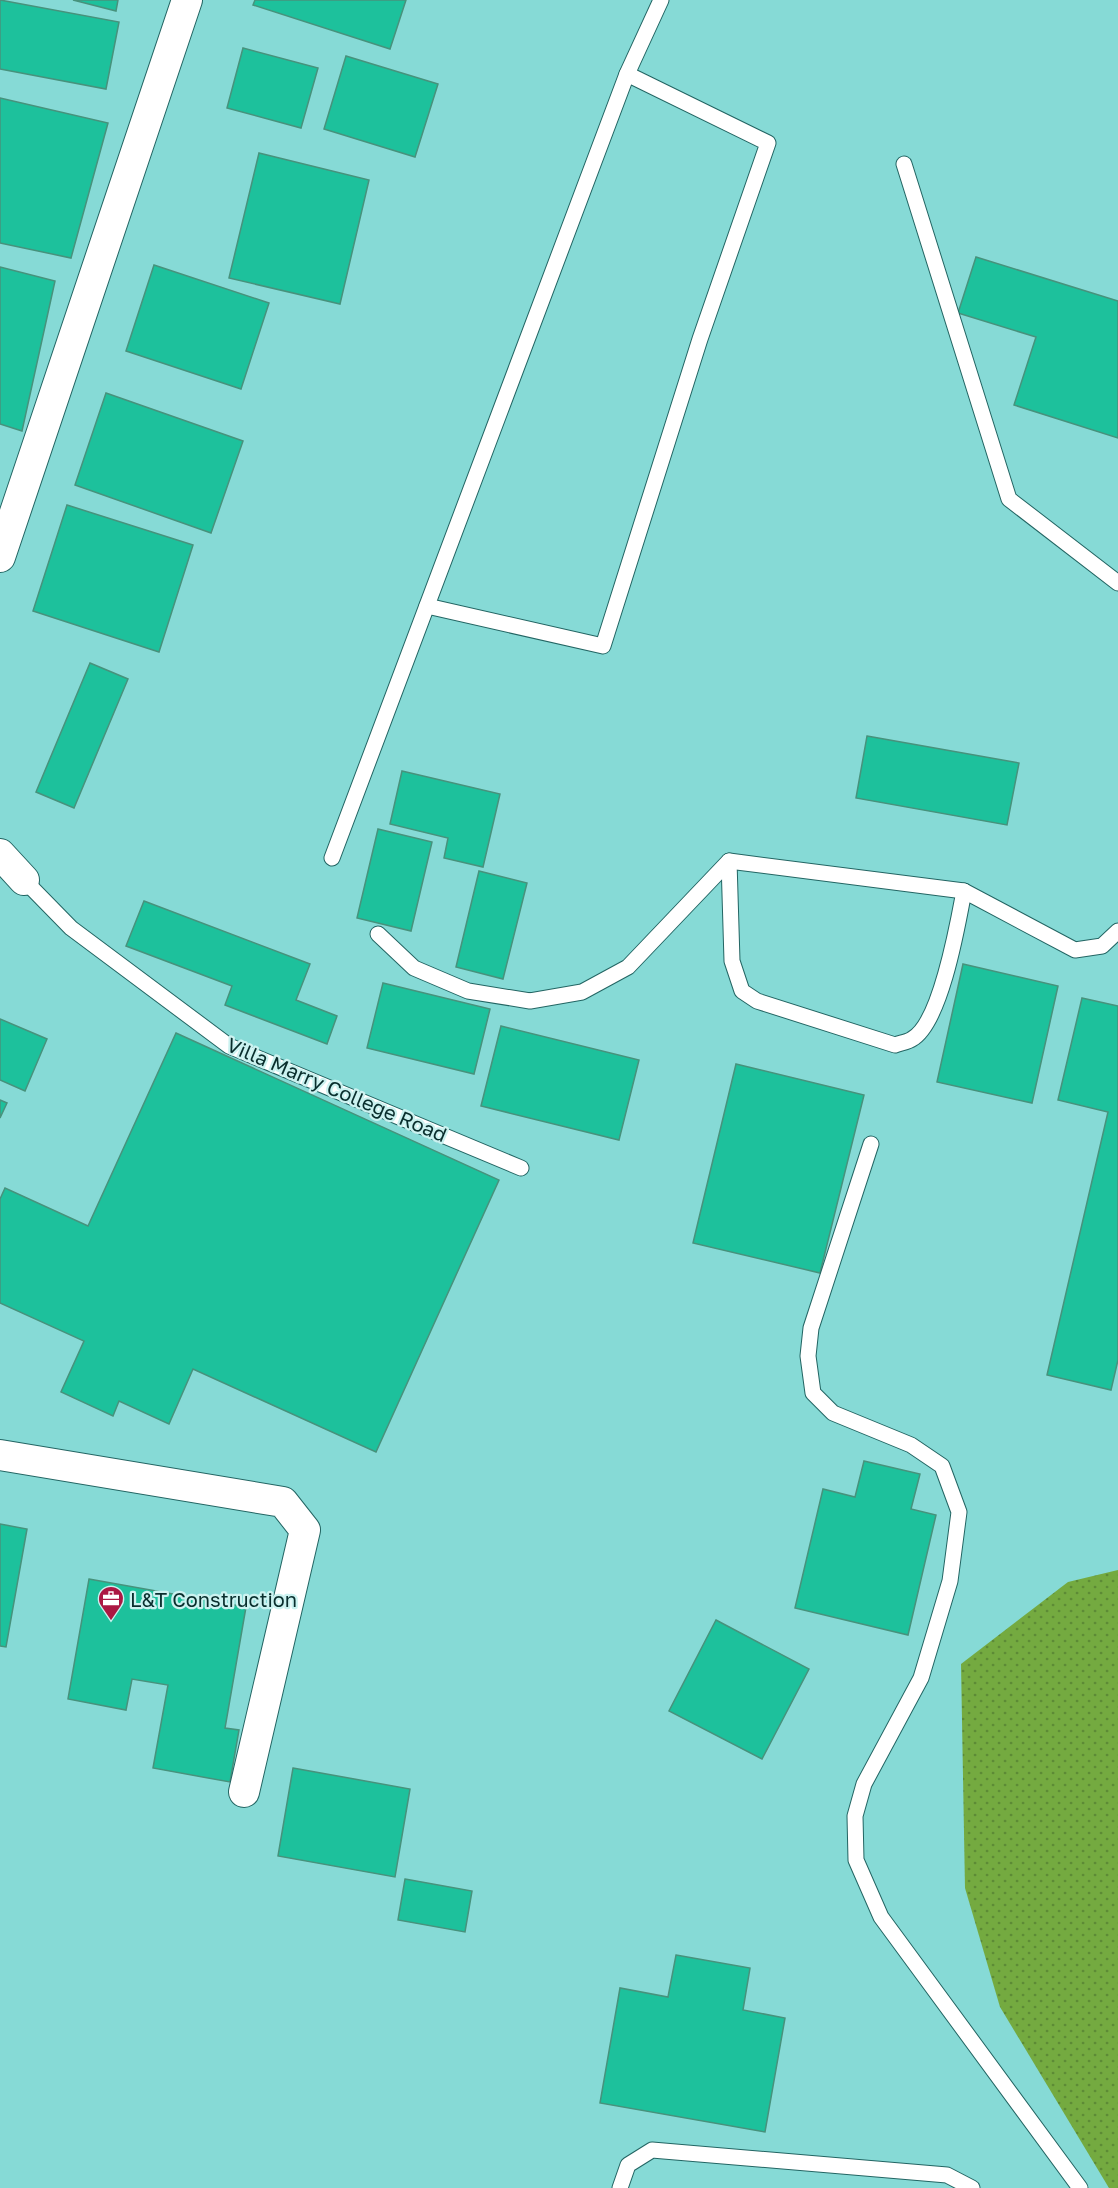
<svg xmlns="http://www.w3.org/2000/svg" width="1118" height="2188" font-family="'Golos Text',sans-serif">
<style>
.grass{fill:url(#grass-dots)}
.building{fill:#1dc19c;stroke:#47927c;stroke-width:1.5}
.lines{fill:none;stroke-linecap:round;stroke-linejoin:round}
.lane-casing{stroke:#236563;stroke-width:17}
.street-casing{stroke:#236563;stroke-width:32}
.lane{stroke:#fff;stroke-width:15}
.street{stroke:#fff;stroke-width:30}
.labels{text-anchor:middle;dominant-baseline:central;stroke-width:4.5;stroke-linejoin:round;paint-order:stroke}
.street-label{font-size:20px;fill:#092e2d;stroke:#cbf2f0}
.poi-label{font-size:20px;fill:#092e2d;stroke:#cbf2f0;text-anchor:start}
</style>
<defs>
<pattern id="grass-dots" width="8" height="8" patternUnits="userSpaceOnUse" patternTransform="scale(1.5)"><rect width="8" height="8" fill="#74aa40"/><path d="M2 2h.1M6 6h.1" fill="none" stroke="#5d8b36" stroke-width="1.8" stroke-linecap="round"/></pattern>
</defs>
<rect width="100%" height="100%" fill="#86dad6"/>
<!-- grass -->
<path class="grass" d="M 1118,1570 L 1118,2188 L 1109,2188 L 1000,2007 L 965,1888 L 961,1664 L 1068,1582 Z"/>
<!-- building -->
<g class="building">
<path d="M 0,0 L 119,22 L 106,89 L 0,69 Z"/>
<path d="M 73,0 L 118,0 L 116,11 Z"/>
<path d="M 255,0 L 406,0 L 390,49 L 253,5 Z"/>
<path d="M 243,48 L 318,68 L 301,128 L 227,108 Z"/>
<path d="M 346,56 L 438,84 L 415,157 L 324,129 Z"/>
<path d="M 0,98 L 108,123 L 71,258 L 0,243 Z"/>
<path d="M 259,153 L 369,180 L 340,304 L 229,278 Z"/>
<path d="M 976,257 L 1118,301 L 1118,438 L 1014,405 L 1036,337 L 958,313 Z"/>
<path d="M 154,265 L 269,303 L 241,389 L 126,351 Z"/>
<path d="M 0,267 L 55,281 L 22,431 L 0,424 Z"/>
<path d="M 106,393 L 243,441 L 211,533 L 75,485 Z"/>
<path d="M 67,505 L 193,545 L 159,652 L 33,611 Z"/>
<path d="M 90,663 L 128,679 L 74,808 L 36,792 Z"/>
<path d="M 867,736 L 1019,763 L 1007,825 L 856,798 Z"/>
<path d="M 402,771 L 500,794 L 483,867 L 444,858 L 448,838 L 390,824 Z"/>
<path d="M 378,829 L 432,842 L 411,931 L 357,918 Z"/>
<path d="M 479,871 L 527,883 L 503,979 L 456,967 Z"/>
<path d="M 144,901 L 310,964 L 296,1000 L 337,1016 L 327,1044 L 225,1005 L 232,986 L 126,946 Z"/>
<path d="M 963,964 L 1058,986 L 1032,1103 L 937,1082 Z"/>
<path d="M 383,983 L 490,1009 L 474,1074 L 367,1048 Z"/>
<path d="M 1082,998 L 1118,1006 L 1118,1360 L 1111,1390 L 1047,1375 L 1108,1112 L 1058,1100 Z"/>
<path d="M 0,1019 L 47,1039 L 25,1091 L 0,1080 Z"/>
<path d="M 501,1026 L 639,1060 L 619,1140 L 481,1106 Z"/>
<path d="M 176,1033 L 499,1180 L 376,1452 L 193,1369 L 169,1424 L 119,1401 L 113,1416 L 61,1392 L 84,1341 L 0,1303 L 0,1199 L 5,1188 L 88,1226 Z"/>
<path d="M 736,1064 L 864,1095 L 820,1273 L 693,1243 Z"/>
<path d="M 0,1100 L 7,1103 L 0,1118 Z"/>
<path d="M 864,1461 L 920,1474 L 911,1509 L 936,1515 L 908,1635 L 795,1608 L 823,1489 L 855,1497 Z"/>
<path d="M 0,1524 L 27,1529 L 6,1647 L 0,1646 Z"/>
<path d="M 89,1579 L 246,1607 L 225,1728 L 239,1730 L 230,1782 L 153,1768 L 168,1685 L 132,1679 L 126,1710 L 68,1699 Z"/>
<path d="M 716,1620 L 809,1669 L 762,1759 L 669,1711 Z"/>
<path d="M 293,1768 L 410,1789 L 395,1877 L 278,1856 Z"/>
<path d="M 405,1879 L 472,1891 L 465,1932 L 398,1920 Z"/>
<path d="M 676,1955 L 750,1968 L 743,2010 L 785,2018 L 765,2132 L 600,2103 L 620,1988 L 668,1997 Z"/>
</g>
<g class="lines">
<defs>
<g id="lane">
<path d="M 904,164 L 1009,499 L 1118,583"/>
<path d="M 427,606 L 603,646 L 700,339 L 768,143 L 627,74 L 661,0"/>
<path d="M 332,858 L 627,74"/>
<path d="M 729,861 L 732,961 L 742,991 L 757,1001 L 895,1045 C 900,1043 908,1042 912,1039 C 941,1023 958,923 964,891 L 1075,950 L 1102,946 L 1118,931"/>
<path d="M 24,880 L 71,928 L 229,1046 L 521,1168"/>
<path d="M 378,934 L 414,968 L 468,991 L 530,1001 L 582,992 L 628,967 L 729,861 L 964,891"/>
<path d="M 871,1144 L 811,1328 L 808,1356 L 813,1393 L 833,1413 L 911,1445 L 942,1466 L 959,1512 L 950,1581 L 921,1678 L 864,1784 L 855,1816 L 856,1860 L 881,1917 L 1080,2188"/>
<path d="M 620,2188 L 628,2165 L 652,2150 L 947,2175 L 972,2188"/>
</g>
<g id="street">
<path d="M 0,557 L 187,0"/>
<path d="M 0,854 L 24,880"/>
<path d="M 0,1455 L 283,1502 L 305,1530 L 244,1792"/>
</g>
</defs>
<!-- lane casing -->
<use href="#lane" class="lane-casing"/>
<!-- street casing -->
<use href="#street" class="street-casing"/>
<!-- lane -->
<use href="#lane" class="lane"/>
<!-- street -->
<use href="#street" class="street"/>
</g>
<!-- icons -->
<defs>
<symbol id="office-pin" viewBox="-11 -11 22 30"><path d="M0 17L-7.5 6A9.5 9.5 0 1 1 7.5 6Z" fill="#ac1843" stroke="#cbf2f0"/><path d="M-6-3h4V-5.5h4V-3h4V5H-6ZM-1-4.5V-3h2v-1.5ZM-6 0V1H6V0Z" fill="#fff"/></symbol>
</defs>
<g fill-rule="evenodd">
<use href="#office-pin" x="96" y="1584" width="30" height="40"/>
</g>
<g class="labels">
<!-- street labels -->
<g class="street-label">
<text transform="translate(337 1089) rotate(23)">Villa Marry College Road</text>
</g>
<!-- poi labels -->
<g class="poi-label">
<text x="130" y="1599">L&amp;T Construction</text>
</g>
</g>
</svg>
